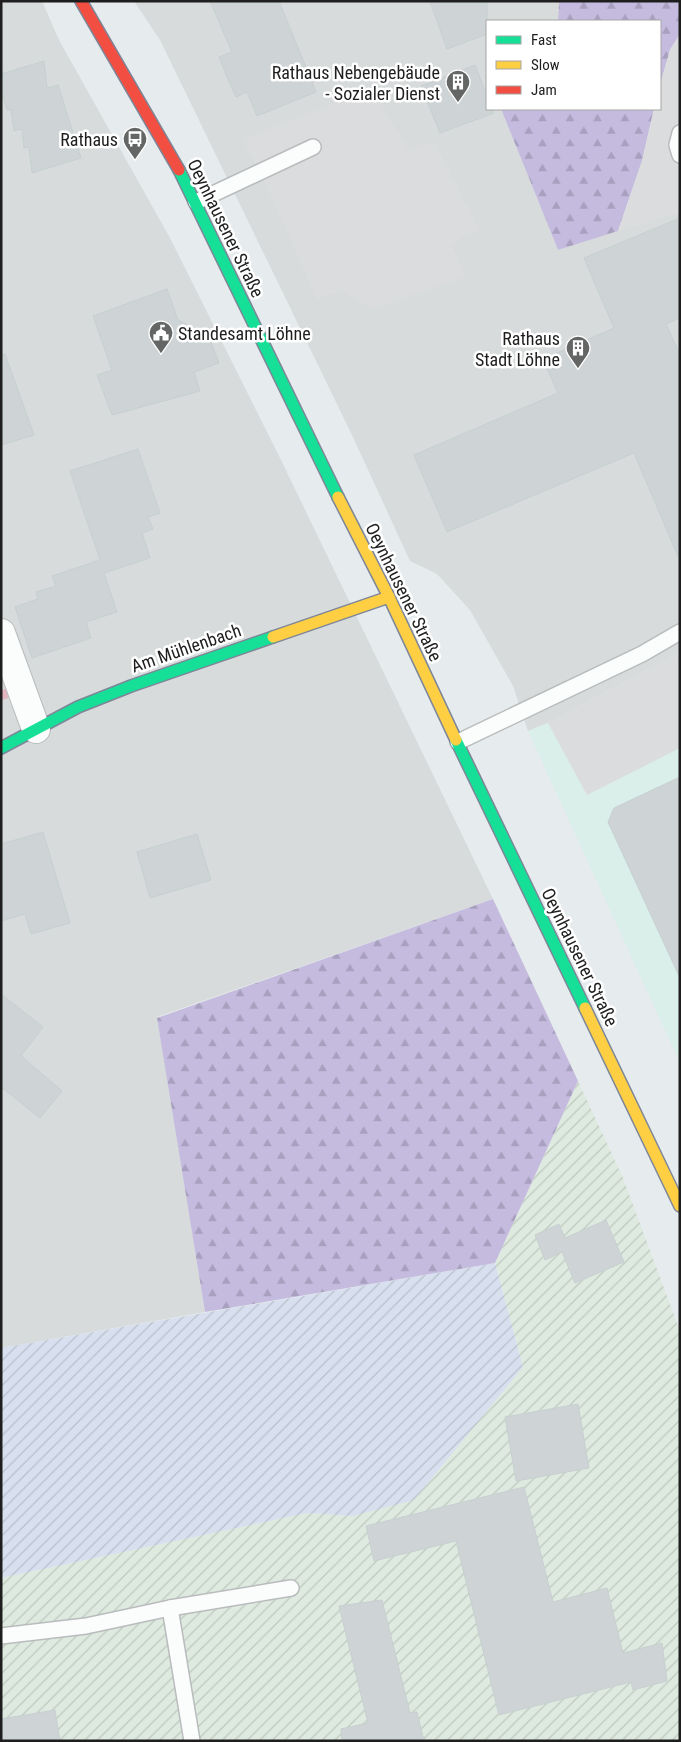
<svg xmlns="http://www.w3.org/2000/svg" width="681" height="1742" font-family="'Roboto Condensed',sans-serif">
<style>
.residential{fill:#d7dbdb}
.commercial{fill:#daefe9}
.industrial{fill:url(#industrial-furrows)}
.farmland{fill:url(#farmland-furrows)}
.forest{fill:url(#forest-firs)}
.parking{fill:#dadcdd}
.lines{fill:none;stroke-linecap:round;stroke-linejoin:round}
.stream{stroke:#e2b6be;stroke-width:10}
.building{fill:#ced4d5;stroke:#c7cfd0}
.lane-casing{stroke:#b9bcbd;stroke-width:18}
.street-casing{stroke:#b9bcbd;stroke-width:30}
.fast-casing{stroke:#7d8698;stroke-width:14}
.slow-casing{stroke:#7d8698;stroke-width:14}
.jam-casing{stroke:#7d8698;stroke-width:14}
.lane{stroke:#fbfcfc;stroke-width:15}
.street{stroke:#fbfcfc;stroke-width:28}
.fast{stroke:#16e098;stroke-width:11}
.slow{stroke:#ffcf43;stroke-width:11}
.jam{stroke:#f24e42;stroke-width:11}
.labels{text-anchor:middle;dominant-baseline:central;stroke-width:5;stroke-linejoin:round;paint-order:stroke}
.poi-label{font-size:18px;fill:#1e1e1e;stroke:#fff;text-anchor:end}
.street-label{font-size:18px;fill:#1e1e1e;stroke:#fff}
</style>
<defs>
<pattern id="industrial-furrows" width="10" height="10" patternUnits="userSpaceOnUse" patternTransform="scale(1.25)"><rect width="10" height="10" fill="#deeadf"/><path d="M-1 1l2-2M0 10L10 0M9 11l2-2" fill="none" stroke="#bec8bf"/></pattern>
<pattern id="farmland-furrows" width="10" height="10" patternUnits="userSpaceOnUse" patternTransform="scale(1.25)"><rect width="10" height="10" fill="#d8e0ef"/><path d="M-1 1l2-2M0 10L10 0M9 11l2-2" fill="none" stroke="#b9c0cc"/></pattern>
<pattern id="forest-firs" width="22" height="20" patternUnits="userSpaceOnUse" patternTransform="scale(1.25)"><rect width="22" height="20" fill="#c4bbde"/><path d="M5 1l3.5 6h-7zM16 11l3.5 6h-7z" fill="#a8a0be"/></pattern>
</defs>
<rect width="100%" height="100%" fill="#e6ebed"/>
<!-- residential -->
<g class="residential">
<path d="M 1,1 L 42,1 L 59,40 L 170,238 L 281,460 L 493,899 L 157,1017 L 205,1312 L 1,1348 Z"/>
<path d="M 134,1 L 559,1 L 558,21 L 487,21 L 487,109 L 501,109 L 558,250 L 680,211 L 680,652 L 548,723 L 528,731 L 513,686 L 470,610 L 437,574 L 410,561 L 352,435 L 160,40 Z"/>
</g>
<!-- commercial -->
<path class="commercial" d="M 548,723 L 587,795 L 680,748 L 680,1063 L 528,731 Z"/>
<!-- industrial -->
<path class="industrial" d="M 578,1081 L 623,1178 L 680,1331 L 680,1741 L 1,1741 L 1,1578 L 307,1513 L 353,1516 L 523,1367 L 495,1263 Z"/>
<!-- farmland -->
<path class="farmland" d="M 495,1263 L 523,1367 L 414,1500 L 353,1516 L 307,1513 L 1,1578 L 1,1348 Z"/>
<!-- forest -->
<g class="forest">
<path d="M 559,1 L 680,1 L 680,34 L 670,50 L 660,85 L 660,21 L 558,21 Z"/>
<path d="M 501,109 L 654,109 L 642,161 L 618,231 L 558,250 Z"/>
<path d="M 493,899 L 578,1081 L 495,1263 L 205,1312 L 157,1018 Z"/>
</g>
<!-- parking -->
<g class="parking">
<path d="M 680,34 L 680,211 L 618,231 L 642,161 L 654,109 L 660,109 L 660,85 L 670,50 Z"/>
<path d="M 372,89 L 409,150 L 434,141 L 480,232 L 461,237 L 452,245 L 466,277 L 372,309 L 342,291 L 317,299 L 260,172 L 242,139 Z"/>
<path d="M 680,652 L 680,748 L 587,795 L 548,723 Z"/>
</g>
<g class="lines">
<!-- stream -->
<path class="stream" d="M 1,695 L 5,694"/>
</g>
<!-- building -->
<g class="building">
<path d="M 210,1 L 279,1 L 316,92 L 257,116 L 247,92 L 236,97 L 227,77 L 219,57 L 232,52 Z"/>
<path d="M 430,1 L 487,1 L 487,34 L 447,49 Z"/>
<path d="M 44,61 L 47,88 L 58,85 L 81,158 L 32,173 L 29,147 L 24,148 L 22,129 L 14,131 L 11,110 L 7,110 L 1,90 L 1,74 Z"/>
<path d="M 475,65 L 487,96 L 487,109 L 492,109 L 494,113 L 440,133 L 421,86 Z"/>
<path d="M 680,218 L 680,318 L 666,324 L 680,355 L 680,561 L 634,453 L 447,532 L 414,455 L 558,393 L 543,359 L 614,328 L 584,258 Z"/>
<path d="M 167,289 L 178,320 L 186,324 L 194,343 L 209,337 L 219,363 L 194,372 L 200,391 L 112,415 L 97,375 L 112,370 L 93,316 Z"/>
<path d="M 5,354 L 34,435 L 1,445 L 1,355 Z"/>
<path d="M 138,449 L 160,513 L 148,517 L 153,529 L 142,533 L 150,558 L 104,573 L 117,612 L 86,622 L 91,638 L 32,658 L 15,607 L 38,599 L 36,592 L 56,586 L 52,576 L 100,560 L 70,471 Z"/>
<path d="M 680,777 L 680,978 L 608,822 L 614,808 Z"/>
<path d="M 43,832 L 70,923 L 31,934 L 25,914 L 1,921 L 1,844 Z"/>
<path d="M 197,834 L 211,880 L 150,898 L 137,852 Z"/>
<path d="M 1,994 L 43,1027 L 21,1056 L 62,1091 L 40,1118 L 1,1087 Z"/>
<path d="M 606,1220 L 624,1262 L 575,1283 L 562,1252 L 545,1260 L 535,1235 L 559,1224 L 565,1238 Z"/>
<path d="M 578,1404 L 589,1468 L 516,1481 L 505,1417 Z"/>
<path d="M 524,1487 L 553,1602 L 607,1588 L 623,1653 L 662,1643 L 667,1681 L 633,1690 L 631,1682 L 499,1715 L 456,1541 L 374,1561 L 366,1526 Z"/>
<path d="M 382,1600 L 410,1713 L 417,1712 L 424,1741 L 342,1741 L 341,1729 L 368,1723 L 339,1606 Z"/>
<path d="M 55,1710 L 60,1741 L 1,1741 L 1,1719 Z"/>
</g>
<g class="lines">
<defs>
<g id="lane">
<path d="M 680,133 L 677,145 L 680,155"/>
<path d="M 196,202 L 313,147"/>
<path d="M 458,742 L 642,654 L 680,632"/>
<path d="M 170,1608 L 192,1741"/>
<path d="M 1,1636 L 86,1626 L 170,1608 L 291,1588"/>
</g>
<path id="street" d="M 1,633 L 36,729"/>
<g id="fast">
<path d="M 179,170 L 338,497"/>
<path d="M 456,740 L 585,1008"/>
<path d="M 1,748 L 78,707 L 131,686 L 273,637"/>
</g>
<g id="slow">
<path d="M 338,497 L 389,597 L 456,740"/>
<path d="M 273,637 L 389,597"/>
<path d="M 585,1008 L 680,1206"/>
</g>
<path id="jam" d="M 81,1 L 179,170"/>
</defs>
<!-- lane casing -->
<use href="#lane" class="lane-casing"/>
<!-- street casing -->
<use href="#street" class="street-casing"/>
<!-- fast casing -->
<use href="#fast" class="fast-casing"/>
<!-- slow casing -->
<use href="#slow" class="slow-casing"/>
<!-- jam casing -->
<use href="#jam" class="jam-casing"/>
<!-- lane -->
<use href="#lane" class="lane"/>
<!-- street -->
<use href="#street" class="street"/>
<!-- fast -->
<use href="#fast" class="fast"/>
<!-- slow -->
<use href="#slow" class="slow"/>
<!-- jam -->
<use href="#jam" class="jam"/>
</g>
<!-- icons -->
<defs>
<symbol id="building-pin" viewBox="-11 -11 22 30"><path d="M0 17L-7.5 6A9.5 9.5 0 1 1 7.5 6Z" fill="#646666" stroke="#fff"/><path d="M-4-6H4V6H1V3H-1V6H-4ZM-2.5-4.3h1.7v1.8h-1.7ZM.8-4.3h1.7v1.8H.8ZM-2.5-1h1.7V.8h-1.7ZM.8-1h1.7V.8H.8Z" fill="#fff"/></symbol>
<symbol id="bus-pin" viewBox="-11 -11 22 30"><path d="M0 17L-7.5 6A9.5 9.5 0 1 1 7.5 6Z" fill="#646666" stroke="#fff"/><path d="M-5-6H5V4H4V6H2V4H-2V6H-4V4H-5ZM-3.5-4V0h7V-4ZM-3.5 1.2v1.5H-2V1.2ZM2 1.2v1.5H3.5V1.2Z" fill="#fff"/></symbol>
<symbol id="civic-pin" viewBox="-11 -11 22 30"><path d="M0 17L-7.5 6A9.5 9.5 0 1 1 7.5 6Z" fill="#646666" stroke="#fff"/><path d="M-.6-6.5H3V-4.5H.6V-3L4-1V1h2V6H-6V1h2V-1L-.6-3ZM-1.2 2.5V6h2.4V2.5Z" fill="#fff"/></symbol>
</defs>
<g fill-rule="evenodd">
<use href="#building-pin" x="444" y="68" width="28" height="38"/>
<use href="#bus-pin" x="121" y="125" width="28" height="38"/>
<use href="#civic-pin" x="147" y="319" width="28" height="38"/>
<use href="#building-pin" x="564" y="334" width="28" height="38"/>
</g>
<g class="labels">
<!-- poi labels -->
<g class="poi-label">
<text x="440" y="72">Rathaus Nebengebäude<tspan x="440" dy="21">- Sozialer Dienst</tspan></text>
<text x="118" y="139">Rathaus</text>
<text x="178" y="333" text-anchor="start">Standesamt Löhne</text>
<text x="560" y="338">Rathaus<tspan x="560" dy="21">Stadt Löhne</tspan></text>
</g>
<!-- street labels -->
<g class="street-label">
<text transform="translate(226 228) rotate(64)">Oeynhausener Straße</text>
<text transform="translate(404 592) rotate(64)">Oeynhausener Straße</text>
<text transform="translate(186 648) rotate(-19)">Am Mühlenbach</text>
<text transform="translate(580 957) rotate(64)">Oeynhausener Straße</text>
</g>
</g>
<!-- border -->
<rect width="681" height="1742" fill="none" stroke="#1e1e1e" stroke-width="5"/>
<!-- legend -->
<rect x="486" y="20" width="175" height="90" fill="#ffffff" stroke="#a5a5a5"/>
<rect x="496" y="36" width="25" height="8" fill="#16e098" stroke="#a5a5a5"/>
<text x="531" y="45" font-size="15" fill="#1e1e1e">Fast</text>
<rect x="496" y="61" width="25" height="8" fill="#ffcf43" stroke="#a5a5a5"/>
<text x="531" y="70" font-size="15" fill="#1e1e1e">Slow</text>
<rect x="496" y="86" width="25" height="8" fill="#f24e42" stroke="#a5a5a5"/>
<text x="531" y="95" font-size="15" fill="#1e1e1e">Jam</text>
</svg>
